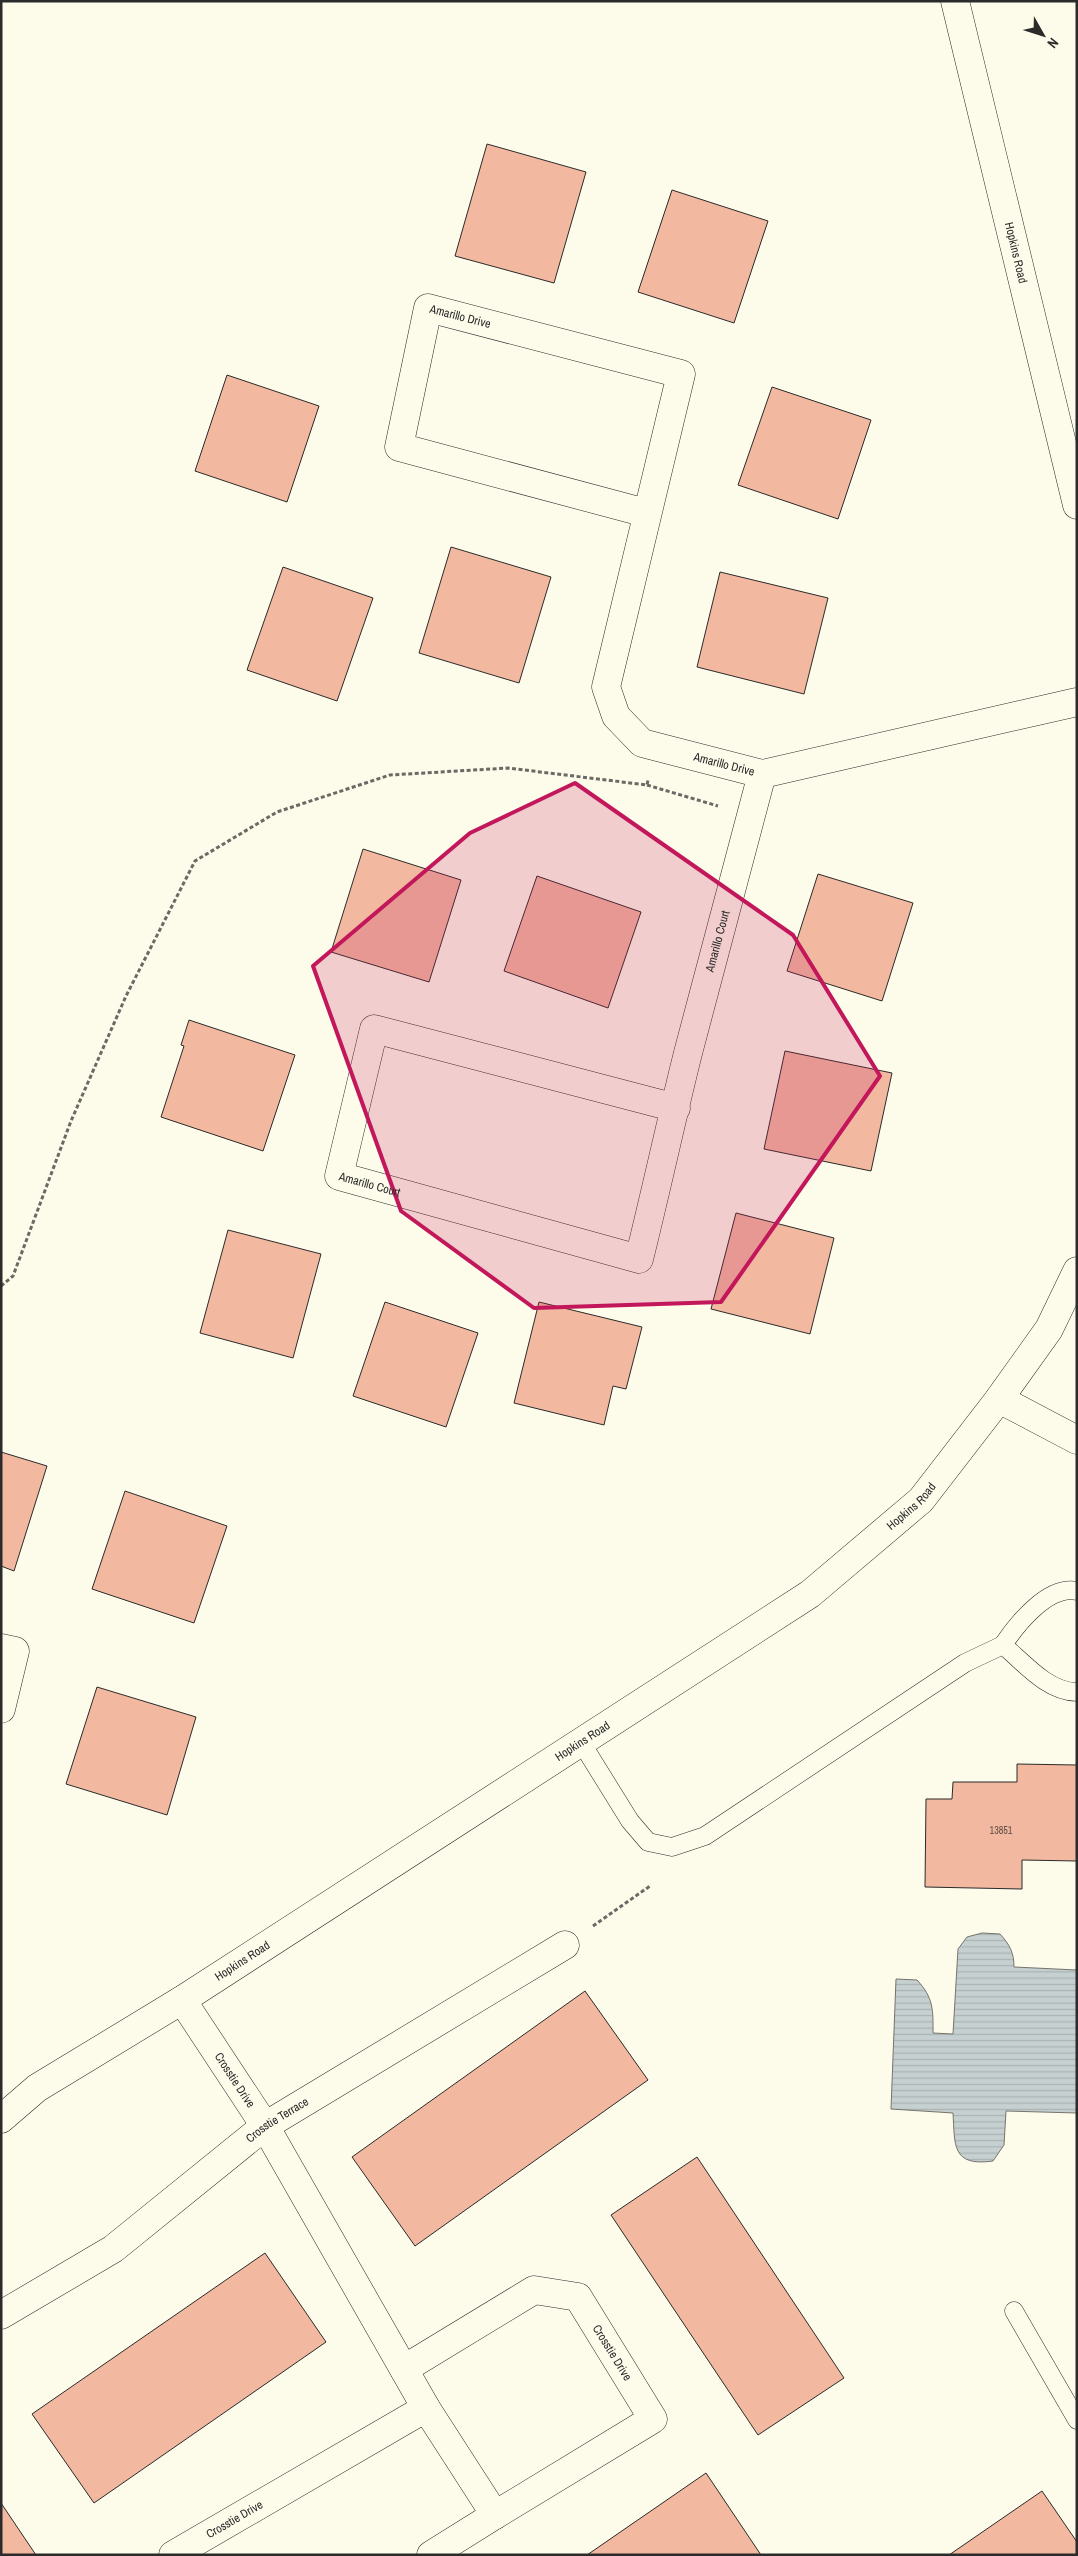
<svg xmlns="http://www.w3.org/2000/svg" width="1078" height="2556" font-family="'Archivo Narrow',sans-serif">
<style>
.water{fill:url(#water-rules);stroke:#74746e}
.building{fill:#f2b8a0;stroke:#2b2b2b}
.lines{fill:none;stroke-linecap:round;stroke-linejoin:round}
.lane-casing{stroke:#2b2b2b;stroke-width:19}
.street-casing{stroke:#2b2b2b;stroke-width:29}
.secondary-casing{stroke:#2b2b2b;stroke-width:29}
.path{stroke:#6a6964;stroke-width:3;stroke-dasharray:4 2.5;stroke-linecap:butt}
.lane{stroke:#fdfbea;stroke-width:18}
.street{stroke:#fdfbea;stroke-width:28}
.secondary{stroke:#fdfbea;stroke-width:28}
.marked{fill:#c2185b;fill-opacity:0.2;stroke:#c2185b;stroke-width:4;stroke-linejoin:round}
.labels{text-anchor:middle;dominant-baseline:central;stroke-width:4;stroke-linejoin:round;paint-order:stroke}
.number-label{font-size:10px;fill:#5d4e48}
.street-label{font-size:12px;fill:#2b2b2b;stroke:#fdfbea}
</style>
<defs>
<pattern id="water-rules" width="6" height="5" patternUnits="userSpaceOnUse" patternTransform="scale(1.25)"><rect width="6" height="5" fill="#c7d0d0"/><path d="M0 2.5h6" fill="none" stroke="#abb3b3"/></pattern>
</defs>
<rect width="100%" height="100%" fill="#fdfbea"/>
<!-- water -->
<path class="water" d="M 982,1933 L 1000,1934 C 1010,1945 1014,1953 1014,1967 L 1077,1970 L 1077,2113 L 1006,2111 L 1004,2145 L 993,2161 C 951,2167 955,2144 953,2113 L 891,2109 L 896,1979 L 917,1980 C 934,1998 933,2011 933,2033 L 953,2034 L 958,1949 L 967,1937 Z"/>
<!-- building -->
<g class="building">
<path d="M 487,144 L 586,172 L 554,283 L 455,256 Z"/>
<path d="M 672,190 L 768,221 L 734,323 L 638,292 Z"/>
<path d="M 227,375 L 319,406 L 287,502 L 195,471 Z"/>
<path d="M 772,387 L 871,420 L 838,519 L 738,485 Z"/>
<path d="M 451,547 L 551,577 L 519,683 L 419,653 Z"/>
<path d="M 283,567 L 373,598 L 337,701 L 247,670 Z"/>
<path d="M 720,572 L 828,598 L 804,694 L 697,667 Z"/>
<path d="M 363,849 L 461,880 L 429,982 L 331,952 Z"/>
<path d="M 818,874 L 913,903 L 882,1001 L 787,971 Z"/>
<path d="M 537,876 L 641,912 L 608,1008 L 504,971 Z"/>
<path d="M 189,1020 L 295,1055 L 263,1151 L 161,1117 L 184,1046 L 181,1045 Z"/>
<path d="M 785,1051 L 892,1073 L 871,1171 L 764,1149 Z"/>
<path d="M 736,1213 L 834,1238 L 810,1334 L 711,1309 Z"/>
<path d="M 228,1230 L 321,1254 L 293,1358 L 200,1333 Z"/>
<path d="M 385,1302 L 478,1333 L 446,1427 L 353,1396 Z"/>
<path d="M 539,1302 L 642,1327 L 626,1389 L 613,1386 L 604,1425 L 514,1403 Z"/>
<path d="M 1,1452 L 47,1466 L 14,1571 L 1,1566 Z"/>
<path d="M 125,1491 L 227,1526 L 194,1623 L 92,1589 Z"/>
<path d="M 97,1687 L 196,1717 L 167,1815 L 66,1784 Z"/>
<path d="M 1017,1764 L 1077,1765 L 1077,1861 L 1022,1860 L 1022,1889 L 925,1887 L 926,1799 L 952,1799 L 953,1782 L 1017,1782 Z"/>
<path d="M 585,1991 L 648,2080 L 415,2246 L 352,2157 Z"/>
<path d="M 697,2157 L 844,2378 L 758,2435 L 611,2215 Z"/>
<path d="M 265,2253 L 326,2342 L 94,2503 L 32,2414 Z"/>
<path d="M 706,2473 L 761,2555 L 587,2555 Z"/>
<path d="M 1042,2491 L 1077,2542 L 1077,2555 L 949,2555 Z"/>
<path d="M 1,2503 L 36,2555 L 1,2555 Z"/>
</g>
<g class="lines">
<defs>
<g id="lane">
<path d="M 1003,1645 C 1017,1624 1048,1585 1077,1591"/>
<path d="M 581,1742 L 630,1821 L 648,1842 L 672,1847 L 705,1836 L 965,1663 L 1003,1645 C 1024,1663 1048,1692 1077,1692"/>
<path d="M 1014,2311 L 1077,2420"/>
</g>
<g id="street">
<path id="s1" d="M 646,513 L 399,447 L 428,308 L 681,374 L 606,687 L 616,716 L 642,743 L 762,774 L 1077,702"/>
<path id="s2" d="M 676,1108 L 374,1029 L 339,1176 L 639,1259 C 656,1191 671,1121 688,1053 C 712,960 738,867 762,774"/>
<path d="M 1,1648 L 15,1651 L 1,1709"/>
<path id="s3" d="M 182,2000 L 265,2126 L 426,2408 L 495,2515 L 431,2555"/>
<path id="s4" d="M 1,2315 L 113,2249 L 265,2126 L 565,1945"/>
<path id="s5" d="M 404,2369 L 534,2290 L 578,2297 L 653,2419 L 495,2515"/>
<path id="s6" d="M 173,2555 L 426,2408"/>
</g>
<g id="secondary">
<path id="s7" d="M 955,1 L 1077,505"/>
<path d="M 999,1399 L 1077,1440"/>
<path id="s8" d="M 1,2119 L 37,2088 L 182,2000 L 810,1594 L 921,1500 L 999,1399 L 1049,1329 L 1077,1271"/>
</g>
</defs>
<!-- lane casing -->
<use href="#lane" class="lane-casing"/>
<!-- street casing -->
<use href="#street" class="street-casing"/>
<!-- secondary casing -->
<use href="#secondary" class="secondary-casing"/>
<!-- path -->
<g class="path">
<path d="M 647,785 L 718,806"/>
<path d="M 1,1286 L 13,1276 L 71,1121 L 126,996 L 195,861 L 277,812 L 390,775 L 508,768 L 647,785 L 648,780"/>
<path d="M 593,1926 L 650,1886"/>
</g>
<!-- lane -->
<use href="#lane" class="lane"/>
<!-- street -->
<use href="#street" class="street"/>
<!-- secondary -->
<use href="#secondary" class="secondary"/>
</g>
<!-- marked area -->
<path class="marked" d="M 575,783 L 793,935 L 880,1076 L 721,1302 L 534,1308 L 401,1211 L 313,966 L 470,833 Z"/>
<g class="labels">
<!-- number labels -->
<g class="number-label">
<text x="1001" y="1830">13851</text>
</g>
<!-- street labels -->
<g class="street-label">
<text stroke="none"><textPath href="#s7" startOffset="259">Hopkins Road</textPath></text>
<text stroke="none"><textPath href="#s1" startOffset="431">Amarillo Drive</textPath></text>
<text stroke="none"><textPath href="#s1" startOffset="1134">Amarillo Drive</textPath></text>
<text stroke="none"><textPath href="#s2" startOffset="1102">Amarillo Court</textPath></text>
<text stroke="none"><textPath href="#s2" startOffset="495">Amarillo Court</textPath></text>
<text stroke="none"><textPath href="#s8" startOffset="1099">Hopkins Road</textPath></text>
<text stroke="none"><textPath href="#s8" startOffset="694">Hopkins Road</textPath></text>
<text stroke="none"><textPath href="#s8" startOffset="289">Hopkins Road</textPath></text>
<text stroke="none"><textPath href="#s3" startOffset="96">Crosstie Drive</textPath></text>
<text stroke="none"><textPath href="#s4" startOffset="339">Crosstie Terrace</textPath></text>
<text stroke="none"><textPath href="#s5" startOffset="262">Crosstie Drive</textPath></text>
<text stroke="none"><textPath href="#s6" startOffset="71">Crosstie Drive</textPath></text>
</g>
</g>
<!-- border -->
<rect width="1078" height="2556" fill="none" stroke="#2b2b2b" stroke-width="5"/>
<!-- north arrow -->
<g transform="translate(1043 35) rotate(129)" stroke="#fdfbea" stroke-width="4" paint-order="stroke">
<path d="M0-4L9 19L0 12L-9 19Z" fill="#2b2b2b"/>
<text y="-8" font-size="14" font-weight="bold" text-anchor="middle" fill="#2b2b2b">N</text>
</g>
</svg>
